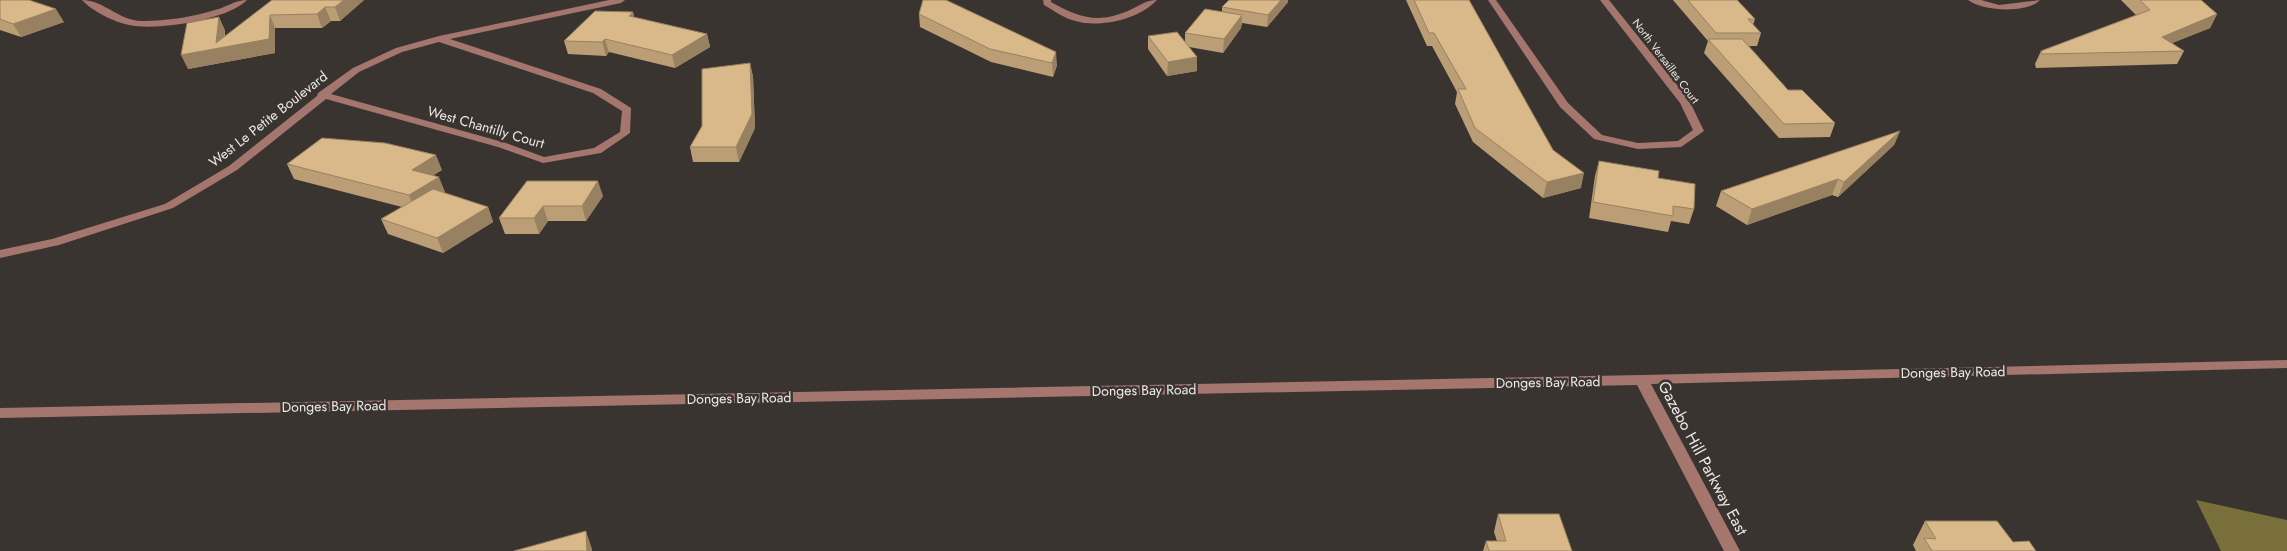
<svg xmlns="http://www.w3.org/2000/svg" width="2287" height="551" font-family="Jost,sans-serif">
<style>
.forest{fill:#786f3b}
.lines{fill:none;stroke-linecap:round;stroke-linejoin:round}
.minor{fill:#a4766e;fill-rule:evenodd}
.wall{fill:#bb9e76}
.shaded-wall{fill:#988160}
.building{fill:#d9b889;stroke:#988160}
.labels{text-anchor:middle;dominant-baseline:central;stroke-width:5;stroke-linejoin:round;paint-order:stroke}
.far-street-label{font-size:11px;fill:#ece8e6;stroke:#3a3430}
.street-label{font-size:14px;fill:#ece8e6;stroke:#3a3430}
.near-street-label{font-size:16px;fill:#ece8e6;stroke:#3a3430}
</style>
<rect width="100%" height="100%" fill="#3a3430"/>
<!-- forest -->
<path class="forest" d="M 2196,500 L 2287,520 L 2287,551 L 2221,551 Z"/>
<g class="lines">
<!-- minor -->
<g class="minor">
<path d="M 82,0 C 104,0 119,21 142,21 C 167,21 192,17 215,10 C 227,7 235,0 247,0 C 228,20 156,31 129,25 C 114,22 92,11 82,0 Z"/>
<path d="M 609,0 L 625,0 L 621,3 L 450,39 L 601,89 L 631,108 L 630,133 L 601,153 L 543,163 L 498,147 L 326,99 L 237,170 L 173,208 L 59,245 L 0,258 L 0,250 L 52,239 L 165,204 L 229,166 L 317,96 L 318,93 L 353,68 L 396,48 L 439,36 ZM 439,42 L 593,93 L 622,111 L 620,132 L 594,148 L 544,157 L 506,143 L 331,94 L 359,72 L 402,52 Z"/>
<path d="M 1043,0 L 1051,0 L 1051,2 C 1081,19 1100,24 1132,9 C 1142,4 1147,0 1157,0 C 1138,20 1098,29 1072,20 C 1062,17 1053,10 1044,5 Z"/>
<path d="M 1488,0 L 1496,0 L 1568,103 L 1602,135 L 1638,143 L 1678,141 L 1693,130 L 1680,103 L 1600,0 L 1609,0 L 1689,100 L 1704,131 L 1681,147 L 1638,149 L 1594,139 L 1560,107 Z"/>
<path d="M 1968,0 L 1981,0 L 1999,5 L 2040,0 C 2027,14 1982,11 1968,0 Z"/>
<path d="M 2287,360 L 2287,368 L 1651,384 L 1740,551 L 1724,551 L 1637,385 L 0,418 L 0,408 L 1642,375 Z"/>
</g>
</g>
<!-- wall -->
<g class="wall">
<path d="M 0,0 L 64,22 L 21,37 L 0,30 Z"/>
<path d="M 272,0 L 364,0 L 340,21 L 331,21 L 322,28 L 275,28 L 275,53 L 188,69 L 225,30 L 225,37 Z"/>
<path d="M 923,0 L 1057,65 L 1053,77 L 991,62 L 920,27 L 919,14 Z"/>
<path d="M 1406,0 L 1469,0 L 1553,150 L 1581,188 L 1543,198 L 1473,142 L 1455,104 L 1457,92 L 1432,46 L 1427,46 Z"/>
<path d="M 1673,0 L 1737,0 L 1755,19 L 1753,25 L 1761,33 L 1757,46 L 1749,46 L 1788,90 L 1835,123 L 1830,137 L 1779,138 L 1704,53 L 1708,41 Z"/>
<path d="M 2121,0 L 2201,0 L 2217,14 L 2210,28 L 2172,43 L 2184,51 L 2177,64 L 2036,68 L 2035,64 L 2041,51 L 2136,15 Z"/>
<path d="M 1288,2 L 1267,27 L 1242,23 L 1241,28 L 1223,53 L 1189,47 L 1197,57 L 1197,71 L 1167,76 L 1148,49 L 1148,36 L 1185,43 L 1185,33 L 1222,12 L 1222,7 Z"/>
<path d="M 633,12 L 634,17 L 707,34 L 710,47 L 675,68 L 609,52 L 606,56 L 568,54 L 564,41 Z"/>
<path d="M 750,63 L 753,77 L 755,128 L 739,162 L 693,162 L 690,147 Z"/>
<path d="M 1900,131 L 1894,145 L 1838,197 L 1832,195 L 1747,225 L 1716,206 L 1721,191 Z"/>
<path d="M 1599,161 L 1658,178 L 1694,209 L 1689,224 L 1671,221 L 1668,232 L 1589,218 L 1595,176 Z"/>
<path d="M 287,164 L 442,170 L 433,175 L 445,192 L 443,193 L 488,207 L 493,222 L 443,253 L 388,234 L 381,219 L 402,207 L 294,179 Z"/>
<path d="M 527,181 L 603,196 L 586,221 L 548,221 L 539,234 L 505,234 L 499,218 Z"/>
<path d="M 1498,514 L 1572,551 L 1483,551 L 1486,541 L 1497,541 L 1494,532 Z"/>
<path d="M 1925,521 L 2013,542 L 2036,551 L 1916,551 L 1913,545 Z"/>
</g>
<!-- shaded-wall -->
<g class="shaded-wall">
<path d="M 344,0 L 364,0 L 340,21 L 335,7 Z"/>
<path d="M 1281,0 L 1288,0 L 1288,2 L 1267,27 L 1268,15 Z"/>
<path d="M 325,7 L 331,21 L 322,28 L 317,14 Z"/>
<path d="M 56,9 L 64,22 L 21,37 L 13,24 Z"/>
<path d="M 633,12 L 636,25 L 629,16 Z"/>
<path d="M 2217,14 L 2210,28 L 2155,50 L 2162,37 Z"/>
<path d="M 270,15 L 275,28 L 275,53 L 188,69 L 181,55 L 216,43 L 219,17 L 225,30 L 223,48 Z"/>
<path d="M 1242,15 L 1241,28 L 1223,53 L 1224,39 Z"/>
<path d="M 707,34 L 710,47 L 675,68 L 672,55 Z"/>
<path d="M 605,39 L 609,52 L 606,56 L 602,42 Z"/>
<path d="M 1056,52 L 1057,65 L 1053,77 L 1052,63 Z"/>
<path d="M 1197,57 L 1197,71 L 1167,76 L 1168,62 Z"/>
<path d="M 750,63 L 753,77 L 755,128 L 739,162 L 736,147 Z"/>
<path d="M 1900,131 L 1894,145 L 1838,197 L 1844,182 Z"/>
<path d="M 436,155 L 442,170 L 418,185 L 412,170 Z"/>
<path d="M 1584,173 L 1581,188 L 1543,198 L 1547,182 Z"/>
<path d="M 439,177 L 445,192 L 415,211 L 409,195 Z"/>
<path d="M 1838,179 L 1832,195 L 1747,225 L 1752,209 Z"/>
<path d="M 598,181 L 603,196 L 586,221 L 582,206 Z"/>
<path d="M 543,206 L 548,221 L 539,234 L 534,218 Z"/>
<path d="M 488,207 L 493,222 L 443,253 L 437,238 Z"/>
<path d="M 586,531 L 592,549 L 592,551 L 587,551 Z"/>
</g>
<!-- building -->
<g class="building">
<path d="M 0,0 L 29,0 L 56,9 L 13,24 L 0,19 Z"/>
<path d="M 272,0 L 344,0 L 335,7 L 325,7 L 317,14 L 270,15 L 269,39 L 181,55 L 187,23 L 219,17 L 216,43 Z"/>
<path d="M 923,0 L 946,0 L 1056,52 L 1052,63 L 990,49 L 919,14 Z"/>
<path d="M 1229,0 L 1281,0 L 1268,15 L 1222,7 Z"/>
<path d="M 1414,0 L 1469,0 L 1553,150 L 1584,173 L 1547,182 L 1475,128 L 1458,89 L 1466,89 L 1434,33 L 1429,33 Z"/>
<path d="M 1688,0 L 1737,0 L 1755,19 L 1748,19 L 1761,33 L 1716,33 Z"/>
<path d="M 2140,0 L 2201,0 L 2217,14 L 2162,37 L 2184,51 L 2042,54 L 2041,51 L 2150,10 Z"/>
<path d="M 1205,9 L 1242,15 L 1224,39 L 1185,33 Z"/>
<path d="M 595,11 L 633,12 L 629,16 L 707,34 L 672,55 L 605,39 L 602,42 L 564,41 Z"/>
<path d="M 1177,32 L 1197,57 L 1168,62 L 1148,36 Z"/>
<path d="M 1708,39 L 1742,39 L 1788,90 L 1802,90 L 1835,123 L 1784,124 Z"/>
<path d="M 750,63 L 752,114 L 736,147 L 690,147 L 702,126 L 702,69 Z"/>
<path d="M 1900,131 L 1844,182 L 1838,179 L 1752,209 L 1721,191 Z"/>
<path d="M 322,138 L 385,143 L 436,155 L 412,170 L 439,177 L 409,195 L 287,164 Z"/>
<path d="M 1599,161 L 1659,171 L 1658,178 L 1695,184 L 1694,209 L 1673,206 L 1673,216 L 1593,202 Z"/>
<path d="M 527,181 L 598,181 L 582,206 L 543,206 L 534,218 L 499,218 Z"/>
<path d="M 433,189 L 488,207 L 437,238 L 381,219 Z"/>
<path d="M 1498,514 L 1559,514 L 1572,551 L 1489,551 L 1486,541 L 1506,541 Z"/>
<path d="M 1925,521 L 1997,521 L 2013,542 L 2029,541 L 2036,551 L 1932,551 L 1924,538 L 1936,539 Z"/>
<path d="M 586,531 L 587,551 L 514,551 Z"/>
</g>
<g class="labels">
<!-- far-street labels -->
<g class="far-street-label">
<text transform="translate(1666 61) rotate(53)">North Versailles Court</text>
</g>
<!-- street labels -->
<g class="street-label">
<text transform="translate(268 119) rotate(-38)">West Le Petite Boulevard</text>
<text transform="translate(486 127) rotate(16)">West Chantilly Court</text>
<text transform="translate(1953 372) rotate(-1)">Donges Bay Road</text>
<text transform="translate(1548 382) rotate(-1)">Donges Bay Road</text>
<text transform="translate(1144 390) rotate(-1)">Donges Bay Road</text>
<text transform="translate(739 398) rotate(-1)">Donges Bay Road</text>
<text transform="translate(334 406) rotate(-1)">Donges Bay Road</text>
</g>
<!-- near-street labels -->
<g class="near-street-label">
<text transform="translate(1703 458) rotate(62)">Gazebo Hill Parkway East</text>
</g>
</g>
</svg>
